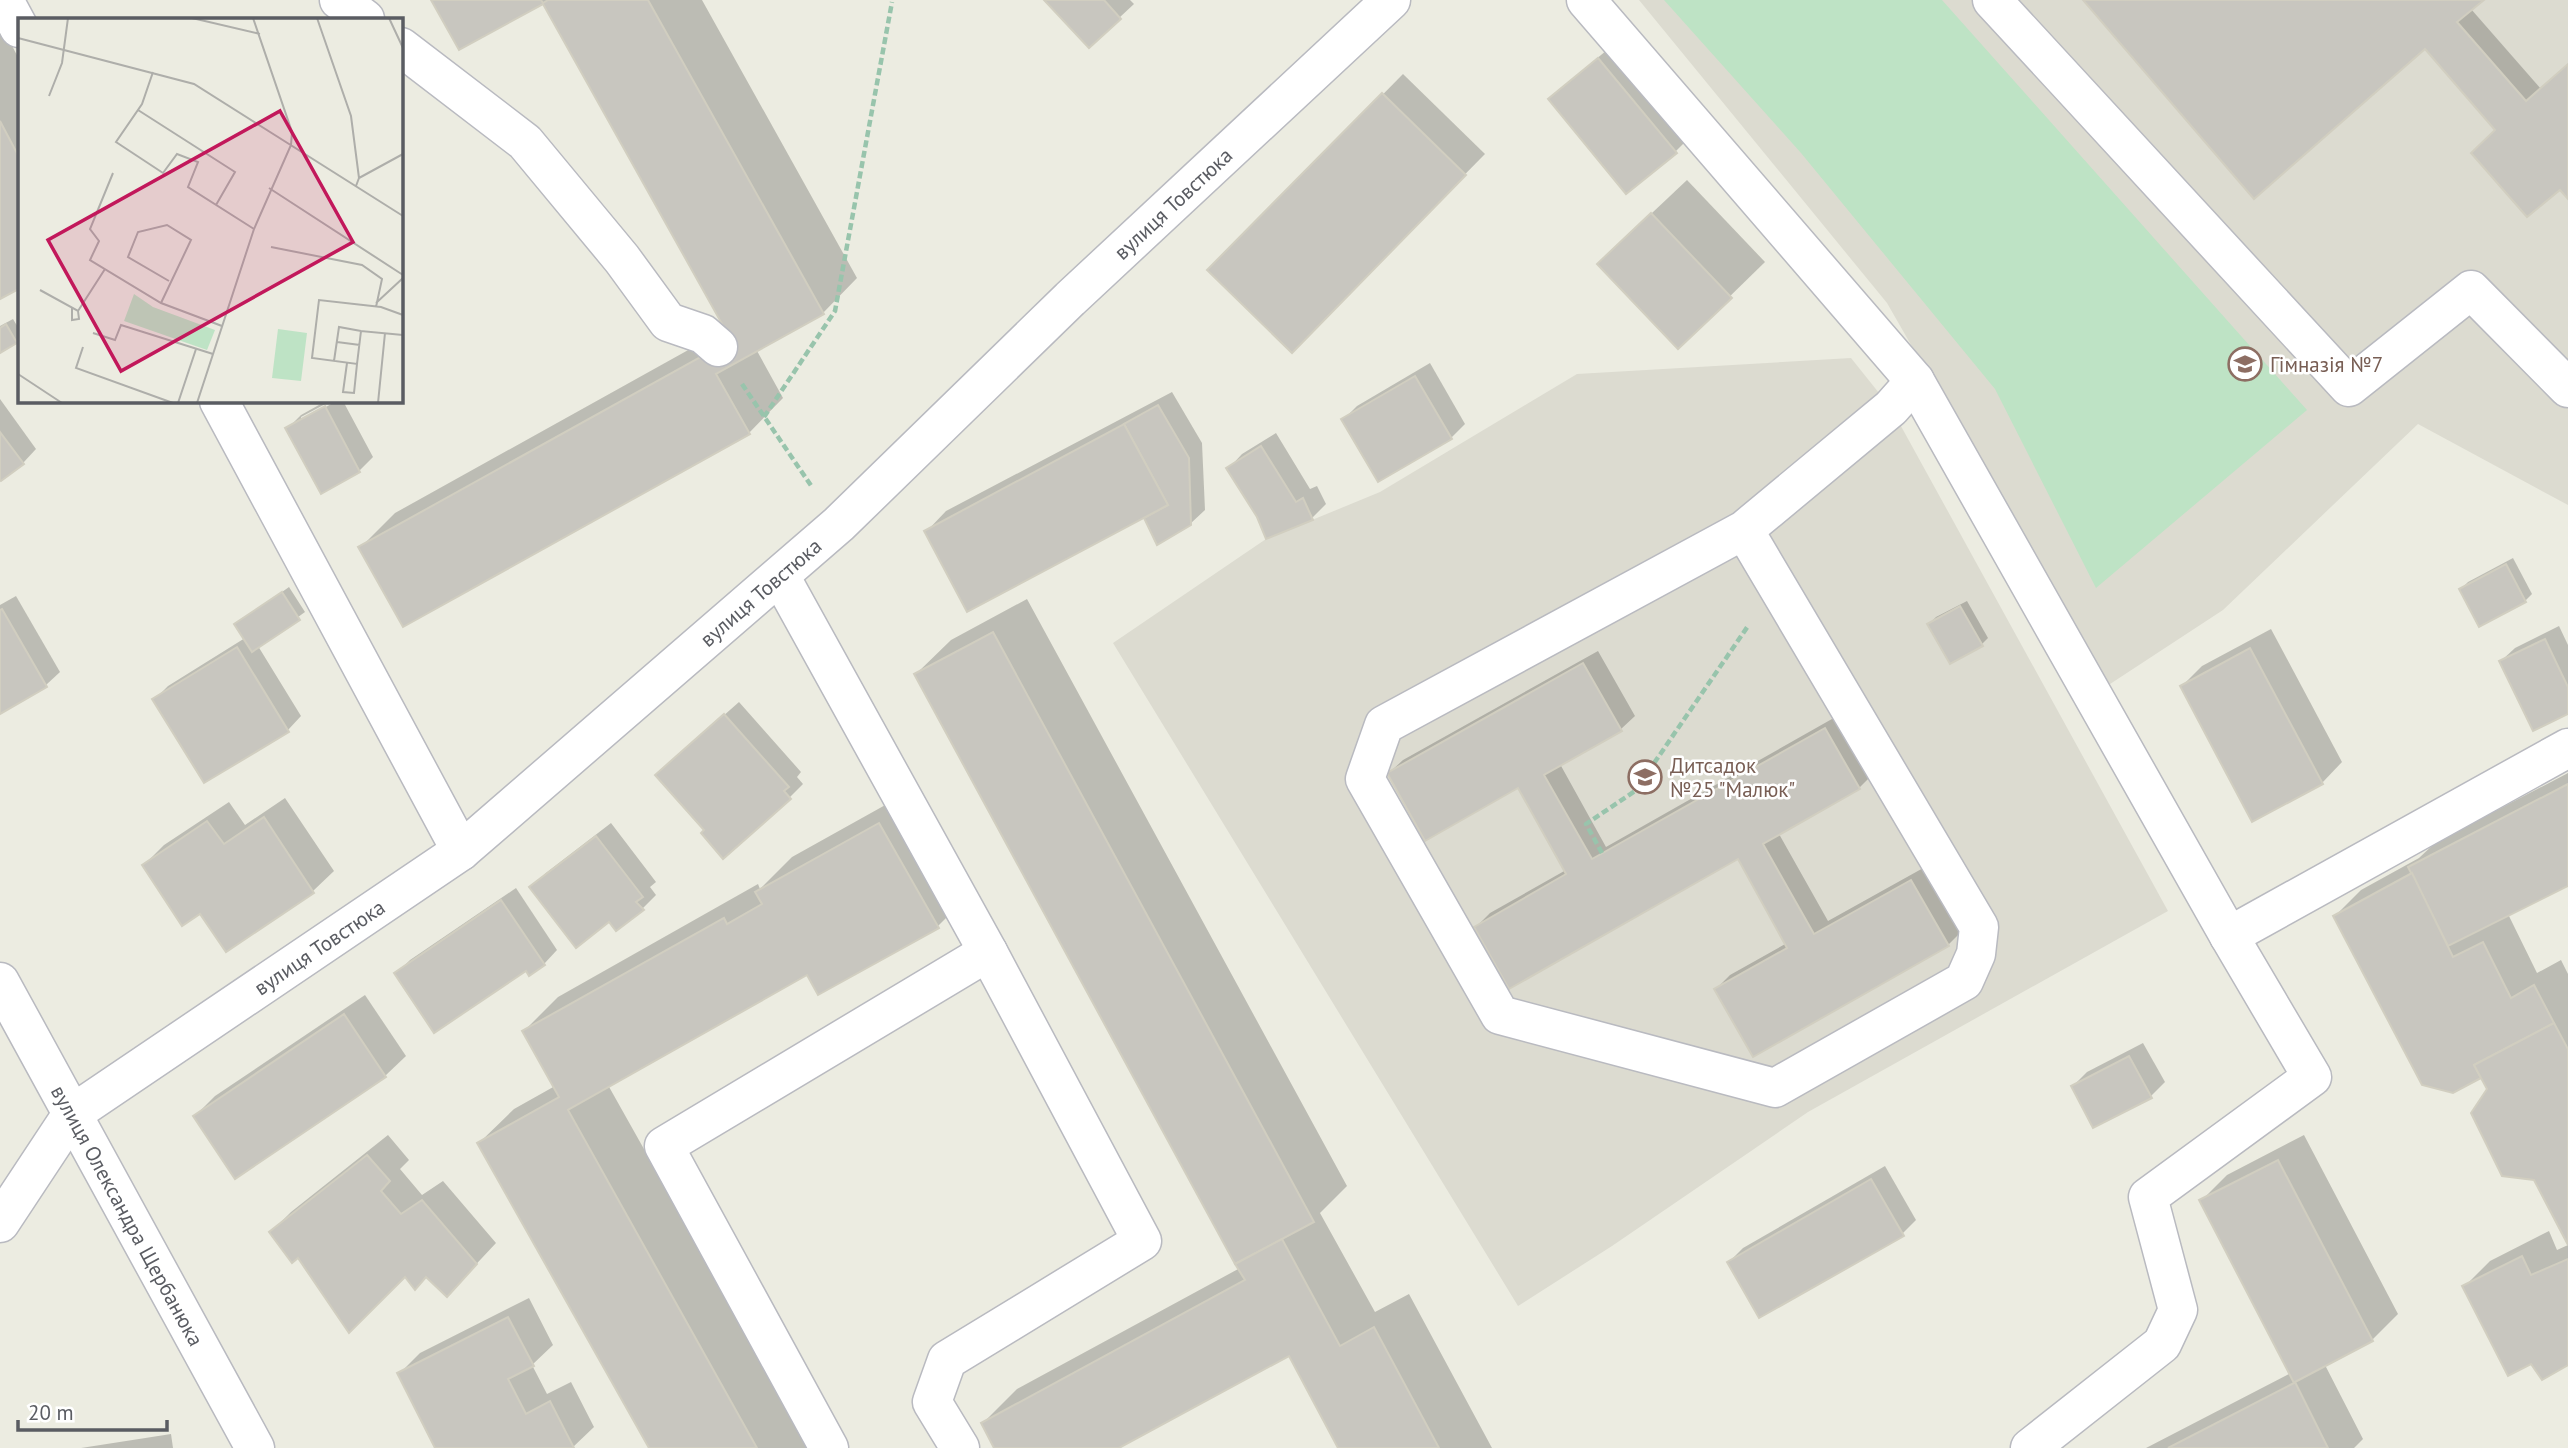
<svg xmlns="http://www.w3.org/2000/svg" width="2568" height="1448" font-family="'PT Sans',sans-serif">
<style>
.education{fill:#dcdbd0}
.green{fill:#bee3c5}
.shadow{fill:#0003}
.building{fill:#c8c6bf;stroke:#d1cec0;stroke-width:2}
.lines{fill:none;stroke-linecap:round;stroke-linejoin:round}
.minor-casing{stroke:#b9bac0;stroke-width:41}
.path{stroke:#98c4ac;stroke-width:4.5;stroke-dasharray:7 3.5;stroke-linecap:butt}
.minor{stroke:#fff;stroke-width:38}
.labels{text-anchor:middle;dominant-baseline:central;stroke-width:5;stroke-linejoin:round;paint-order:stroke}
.street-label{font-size:21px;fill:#5a5c62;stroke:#fff}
.education-label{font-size:21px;fill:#785e54;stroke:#fff;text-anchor:start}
.inset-road{fill:none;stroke:#aeaeaa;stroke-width:2}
.view{fill:#c2185b;fill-opacity:0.15;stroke:#c2185b;stroke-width:3.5}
.inset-edge{fill:none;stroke:#5a5c62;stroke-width:3.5}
</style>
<rect width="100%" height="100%" fill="#ecece1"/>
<!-- education -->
<g class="education">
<path d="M 1639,0 L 2568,0 L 2568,505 L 2418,424 L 2223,610 L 2107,686 L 1887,303 Z"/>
<path d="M 1851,358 L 1891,408 L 2168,911 L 1808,1112 L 1612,1246 L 1518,1306 L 1113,643 L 1266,539 L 1380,492 L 1577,374 Z"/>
</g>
<!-- green -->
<path class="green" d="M 1664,0 L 1942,0 L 2307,410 L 2096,588 L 1995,389 L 1801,153 Z"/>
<!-- shadow -->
<g class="shadow">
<path d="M 433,0 L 702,0 L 857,278 L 823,313 L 756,349 L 783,398 L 749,433 L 360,548 L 395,513 L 726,329 L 543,2 L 460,48 Z"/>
<path d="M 1047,0 L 1130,0 L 1134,4 L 1089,46 Z"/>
<path d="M 2085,0 L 2481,0 L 2471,9 L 2541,89 L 2568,65 L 2568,197 L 2425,46 Z"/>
<path d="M 0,23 L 19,59 L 19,287 L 0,297 Z"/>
<path d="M 1613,45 L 1689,138 L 1675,152 L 1565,85 Z"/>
<path d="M 1403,74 L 1485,154 L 1292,350 L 1210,270 Z"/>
<path d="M 1687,180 L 1765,262 L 1678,347 L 1634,230 Z"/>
<path d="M 13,319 L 19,329 L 19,339 L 0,351 L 0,326 Z"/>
<path d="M 1430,363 L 1465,424 L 1451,438 L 1379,480 L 1344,419 L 1357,406 Z"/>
<path d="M 1172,392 L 1202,443 L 1205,510 L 1190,524 L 1157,542 L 1144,515 L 926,532 L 946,511 Z"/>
<path d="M 0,399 L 36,449 L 23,463 L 0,477 Z"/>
<path d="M 326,401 L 331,401 L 301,417 L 301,421 L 333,403 L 332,401 L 343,401 L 373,457 L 359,471 L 321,491 L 287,429 L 301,415 Z"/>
<path d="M 1276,433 L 1310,489 L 1317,486 L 1326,504 L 1312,518 L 1259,517 L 1229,468 L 1242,454 Z"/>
<path d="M 2513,558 L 2532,594 L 2525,601 L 2461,589 L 2468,582 Z"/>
<path d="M 289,587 L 305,612 L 258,646 L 301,716 L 288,730 L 154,700 L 168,686 L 245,638 L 236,625 Z"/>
<path d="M 16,596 L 60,672 L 46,685 L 0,712 L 0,605 Z"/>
<path d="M 1027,599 L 1347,1186 L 1320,1213 L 1375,1312 L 1409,1294 L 1492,1448 L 1340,1448 L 1289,1354 L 1115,1448 L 996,1448 L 983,1423 L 1017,1389 L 1240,1268 L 916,674 L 951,640 Z"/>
<path d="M 1967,601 L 1988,638 L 1982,644 L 1929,624 L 1936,617 Z"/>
<path d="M 2559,626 L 2568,645 L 2568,712 L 2501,661 L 2515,648 Z"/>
<path d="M 2271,629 L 2342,762 L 2322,783 L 2182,686 L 2202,666 Z"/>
<path d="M 1598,651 L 1635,716 L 1621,729 L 1560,764 L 1606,847 L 1839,715 L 1873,774 L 1859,788 L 1779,834 L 1828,921 L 1925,867 L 1962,931 L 1948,945 L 1716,989 L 1730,975 L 1787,943 L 1738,857 L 1476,927 L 1490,913 L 1566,870 L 1519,786 L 1389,773 L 1403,760 Z"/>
<path d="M 739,702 L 801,772 L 797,777 L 803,784 L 790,797 L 707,830 L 671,762 Z"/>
<path d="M 2568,773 L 2568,884 L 2508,914 L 2537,973 L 2561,960 L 2568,974 L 2568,1241 L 2481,1076 L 2453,1091 L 2335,916 L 2361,890 L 2419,858 L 2436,842 Z"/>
<path d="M 914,789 L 972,892 L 937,927 L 808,973 L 608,1085 L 812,1448 L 651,1448 L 479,1143 L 514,1109 L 555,1086 L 524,1031 L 558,997 L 758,884 L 760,889 L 792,857 Z"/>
<path d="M 285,798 L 334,871 L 313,891 L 227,949 L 201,911 L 144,865 L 164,845 L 229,802 L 245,825 Z"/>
<path d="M 611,823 L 656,882 L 650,887 L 656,895 L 642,909 L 609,920 L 532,887 L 546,873 Z"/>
<path d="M 516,888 L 557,950 L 544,964 L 526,969 L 396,974 L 410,960 Z"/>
<path d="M 365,995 L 406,1056 L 385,1076 L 195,1116 L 215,1096 Z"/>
<path d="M 2143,1043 L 2165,1082 L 2151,1096 L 2073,1086 L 2087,1072 Z"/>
<path d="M 388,1135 L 409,1160 L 400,1169 L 422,1195 L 443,1181 L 496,1243 L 467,1274 L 406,1275 L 299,1255 L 271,1232 L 291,1212 Z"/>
<path d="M 2304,1135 L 2398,1314 L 2372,1340 L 2325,1365 L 2363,1439 L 2354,1448 L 2146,1448 L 2291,1373 L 2201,1201 L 2227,1175 Z"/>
<path d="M 1885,1166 L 1916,1220 L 1902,1234 L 1729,1262 L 1743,1248 Z"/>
<path d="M 2549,1231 L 2557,1250 L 2568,1245 L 2568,1363 L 2531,1362 L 2464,1287 L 2490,1261 Z"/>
<path d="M 529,1298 L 553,1345 L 532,1365 L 547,1394 L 571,1382 L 594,1427 L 572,1448 L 437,1448 L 399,1374 L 420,1353 Z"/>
<path d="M 171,1434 L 173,1448 L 81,1448 Z"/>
</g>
<!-- building -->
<g class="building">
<path d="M 431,0 L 541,0 L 543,3 L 548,0 L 648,0 L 824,314 L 716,374 L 750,434 L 403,627 L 358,547 L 731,340 L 543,4 L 459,50 Z"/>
<path d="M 1044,0 L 1104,0 L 1121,19 L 1089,48 Z"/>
<path d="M 2083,0 L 2484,0 L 2457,22 L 2526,101 L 2568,64 L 2568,199 L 2560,190 L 2527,217 L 2471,153 L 2495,130 L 2425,49 L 2254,199 Z"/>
<path d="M 1598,58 L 1677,153 L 1626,194 L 1548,99 Z"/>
<path d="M 1382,93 L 1466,175 L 1292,353 L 1207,270 Z"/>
<path d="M 0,121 L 19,157 L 19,289 L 0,299 Z"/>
<path d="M 1651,213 L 1732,298 L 1678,349 L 1597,264 Z"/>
<path d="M 6,324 L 17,343 L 0,353 L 0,328 Z"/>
<path d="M 1415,376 L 1452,439 L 1378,482 L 1341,419 Z"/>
<path d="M 1158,405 L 1189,458 L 1191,525 L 1157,545 L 1144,518 L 1168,505 L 1124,424 Z"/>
<path d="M 325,406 L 360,472 L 321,494 L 285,428 Z"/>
<path d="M 1124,424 L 1168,505 L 967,612 L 924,531 Z"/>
<path d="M 0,432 L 24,464 L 1,481 L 0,480 Z"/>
<path d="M 1261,446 L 1296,502 L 1303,498 L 1313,520 L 1266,539 L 1257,517 L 1226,468 Z"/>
<path d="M 2506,564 L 2526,602 L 2479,627 L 2459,589 Z"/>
<path d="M 282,592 L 300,620 L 252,652 L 234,624 Z"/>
<path d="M 1960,606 L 1983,646 L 1950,664 L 1927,624 Z"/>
<path d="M 2,609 L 47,687 L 0,714 L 0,610 Z"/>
<path d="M 993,632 L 1314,1222 L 1235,1264 L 914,674 Z"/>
<path d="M 2545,639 L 2568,687 L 2568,714 L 2533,731 L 2499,661 Z"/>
<path d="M 237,647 L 289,732 L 204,783 L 152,699 Z"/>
<path d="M 2250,648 L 2323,784 L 2252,822 L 2180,686 Z"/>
<path d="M 1583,663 L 1622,731 L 1544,775 L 1592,859 L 1825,728 L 1860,789 L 1763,844 L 1814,934 L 1911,880 L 1949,946 L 1753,1057 L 1714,989 L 1787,948 L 1738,859 L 1509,989 L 1474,927 L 1566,874 L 1518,788 L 1425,841 L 1387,773 Z"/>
<path d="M 724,714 L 789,787 L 784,791 L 791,799 L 723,859 L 701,833 L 704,830 L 655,775 Z"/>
<path d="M 2568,784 L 2568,886 L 2448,946 L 2408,867 Z"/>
<path d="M 264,817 L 314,893 L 226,952 L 200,914 L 182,926 L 142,865 L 207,821 L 224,844 Z"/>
<path d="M 879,823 L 939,928 L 818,995 L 807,975 L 568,1110 L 757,1448 L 649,1448 L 477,1143 L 559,1097 L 522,1031 L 724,918 L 727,924 L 762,904 L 755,892 Z"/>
<path d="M 596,836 L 643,897 L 636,902 L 644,910 L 616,931 L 609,922 L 576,948 L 529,887 Z"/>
<path d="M 2412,873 L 2453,957 L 2483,942 L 2511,998 L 2534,985 L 2554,1023 L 2474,1065 L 2481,1078 L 2453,1093 L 2422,1085 L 2333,916 Z"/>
<path d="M 501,900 L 545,965 L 529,976 L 526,971 L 434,1033 L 394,973 Z"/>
<path d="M 344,1014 L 386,1077 L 235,1179 L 193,1116 Z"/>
<path d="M 2554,1023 L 2568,1049 L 2568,1245 L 2534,1180 L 2502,1176 L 2471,1113 L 2487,1089 L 2474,1065 Z"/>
<path d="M 2129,1056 L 2152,1098 L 2093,1128 L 2071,1086 Z"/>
<path d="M 367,1155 L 390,1181 L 381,1191 L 401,1214 L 422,1200 L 477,1264 L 447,1297 L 426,1277 L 415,1290 L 405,1277 L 349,1333 L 298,1258 L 292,1263 L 269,1232 Z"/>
<path d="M 2278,1160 L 2373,1341 L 2295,1382 L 2328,1448 L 2168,1448 L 2294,1383 L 2199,1200 Z"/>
<path d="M 1871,1179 L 1904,1236 L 1759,1318 L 1727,1262 Z"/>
<path d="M 1282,1239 L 1340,1346 L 1374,1327 L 1439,1448 L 1338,1448 L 1289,1356 L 1119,1448 L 994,1448 L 981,1423 L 1245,1280 L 1235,1264 Z"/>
<path d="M 2522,1256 L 2531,1275 L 2568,1259 L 2568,1365 L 2542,1380 L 2531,1364 L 2508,1376 L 2462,1286 Z"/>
<path d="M 508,1317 L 534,1366 L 508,1379 L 526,1414 L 550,1401 L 574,1448 L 435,1448 L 397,1373 Z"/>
</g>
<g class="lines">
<defs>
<g id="minor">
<path d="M 4,0 L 19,28"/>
<path d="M 339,0 L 365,19"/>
<path d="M 1586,0 L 1915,381 L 2229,936 L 2312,1077 L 2148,1197 L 2178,1310 L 2162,1344 L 2030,1448"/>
<path d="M 1992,0 L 2349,387 L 2471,290 L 2568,388"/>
<path d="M 401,47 L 525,142 L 622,259 L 668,322 L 703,334 L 718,347"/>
<path d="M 219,401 L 461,851"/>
<path d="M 1744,530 L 1979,927 L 1976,954 L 1964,981 L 1775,1088 L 1500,1015 L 1365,779 L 1384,725 L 1744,530 L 1891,408 L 1915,381"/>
<path d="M 780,576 L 988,952 L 1142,1241 L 947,1360 L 932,1402 L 960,1448"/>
<path d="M 2229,936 L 2568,748"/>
<path id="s1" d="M 0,982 L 255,1448"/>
<path id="s2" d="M 0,1223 L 72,1114 L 461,851 L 839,524 L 1070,299 L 1391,0"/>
<path d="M 829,1448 L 664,1146 L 988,952"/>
</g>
</defs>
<!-- minor casing -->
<use href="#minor" class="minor-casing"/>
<!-- path -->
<g class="path">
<path d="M 742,384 L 812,487"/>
<path d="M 764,417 L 835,311 L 892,2"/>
<path d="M 1602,853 L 1586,824 L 1635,791 L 1748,626"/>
</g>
<!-- minor -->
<use href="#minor" class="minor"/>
</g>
<!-- icons -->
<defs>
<symbol id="school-ring" viewBox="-11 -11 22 22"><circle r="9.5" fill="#fff" stroke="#8d6e63" stroke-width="1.5"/><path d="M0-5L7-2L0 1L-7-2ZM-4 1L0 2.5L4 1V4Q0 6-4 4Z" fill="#8d6e63"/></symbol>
</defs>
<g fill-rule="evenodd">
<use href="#school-ring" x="2226" y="345" width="38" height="38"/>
<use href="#school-ring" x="1626" y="758" width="38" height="38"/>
</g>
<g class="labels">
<!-- street labels -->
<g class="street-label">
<text stroke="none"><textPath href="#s2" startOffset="1563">вулиця Товстюка</textPath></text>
<text stroke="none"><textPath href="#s2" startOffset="996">вулиця Товстюка</textPath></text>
<text stroke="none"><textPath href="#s2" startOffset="429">вулиця Товстюка</textPath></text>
<text stroke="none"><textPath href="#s1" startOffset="266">вулиця Олександра Щербанюка</textPath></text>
</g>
<!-- education labels -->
<g class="education-label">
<text x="2270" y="364">Гімназія №7</text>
<text x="1670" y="765">Дитсадок<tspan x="1670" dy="24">№25 "Малюк"</tspan></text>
</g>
</g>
<!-- overview -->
<g transform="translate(18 18)">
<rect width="385" height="385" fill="#ecece1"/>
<path d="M 116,276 L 135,289 L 197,312 L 189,332 L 106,303 ZM 260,311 L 289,315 L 283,363 L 254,360 Z" fill="#bee3c5"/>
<path class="inset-road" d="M 174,0 L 242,16M 299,0 L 333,98 L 341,160 L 338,168M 371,0 L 385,30M 0,20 L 176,66 L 385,198M 135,54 L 124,86 L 98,124 L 145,155 L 159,136 L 180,144 L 170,169 L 236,211M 31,78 L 44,45 L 50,0M 120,92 L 217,154 L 198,187M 95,155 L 72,211 L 81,223 L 72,242 L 143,285 L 204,308M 341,160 L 385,136M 251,170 L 385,257M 253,229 L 344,247 L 364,261 L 358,289M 22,272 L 60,293 L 87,251M 143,285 L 173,222 L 149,207 L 120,214 L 110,239 L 151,263M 358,285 L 385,260M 54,289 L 54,302 L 61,301 L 60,293M 385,297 L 363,289 L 301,282 L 294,340 L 339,346 L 343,313 L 385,317M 75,315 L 97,322 L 103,307 L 195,336M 319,324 L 342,327M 65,329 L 58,350 L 155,385M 316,343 L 321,309 L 343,313M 329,345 L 325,374 L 336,375 L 339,346M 0,356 L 44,385M 160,385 L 178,331M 179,385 L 236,211 L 273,127 L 274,114 L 235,0M 360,385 L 367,315"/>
<path class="view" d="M 262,93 L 335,224 L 103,353 L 30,222 Z"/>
<rect width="385" height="385" class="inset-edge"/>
</g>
<!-- scale -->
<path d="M18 1420v10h149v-10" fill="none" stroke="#5a5c62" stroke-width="3.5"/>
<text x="28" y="1420" font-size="21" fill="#5a5c62" stroke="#ffffff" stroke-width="5" paint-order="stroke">20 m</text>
</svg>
